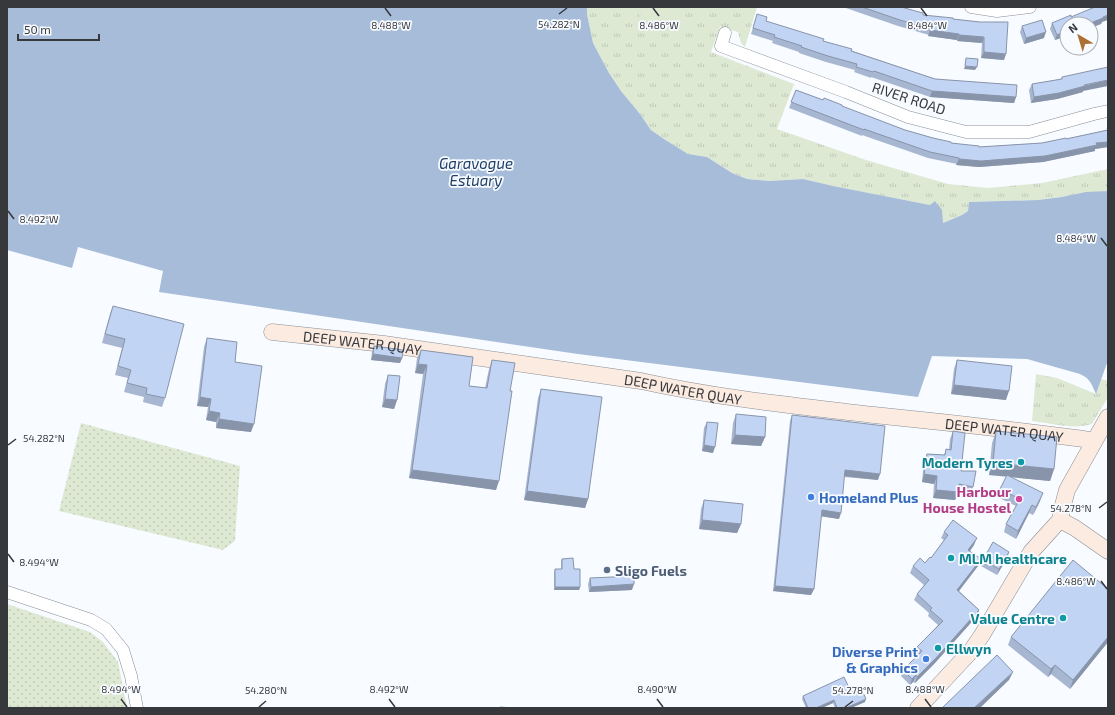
<svg xmlns="http://www.w3.org/2000/svg" width="1115" height="715" font-family="'Exo 2',sans-serif">
<style>
.grass{fill:url(#grass-dots)}
.park{fill:url(#park-tufts)}
.pitch{fill:#dee9d4}
.water{fill:#a6bcd9}
.lines{fill:none;stroke-linecap:round;stroke-linejoin:round}
.street-casing{stroke:#898f97;stroke-width:13}
.secondary-casing{stroke:#898f97;stroke-width:17}
.street{stroke:#fff;stroke-width:12}
.secondary{stroke:#fcebe0;stroke-width:16}
.wall{fill:#a7b6d1}
.shaded-wall{fill:#8894aa}
.building{fill:#c2d4f3;stroke:#8894aa}
.ticks{fill:none;stroke:#36383c;stroke-width:1.5}
.culture-dot{fill:#0f9aa8;stroke:#f8fbff;stroke-width:1.5}
.shop-dot{fill:#3f7fe0;stroke:#f8fbff;stroke-width:1.5}
.hotel-dot{fill:#d1479c;stroke:#f8fbff;stroke-width:1.5}
.service-dot{fill:#5c6f8a;stroke:#f8fbff;stroke-width:1.5}
.labels{text-anchor:middle;dominant-baseline:central;stroke-width:3.5;stroke-linejoin:round;paint-order:stroke}
.street-label{font-size:14px;fill:#36383c;stroke:#f8fbff}
.culture-label{font-size:14px;font-weight:bold;fill:#0d838f;stroke:#f8fbff;text-anchor:end}
.hotel-label{font-size:14px;font-weight:bold;fill:#b23c85;stroke:#f8fbff;text-anchor:end}
.shop-label{font-size:14px;font-weight:bold;fill:#366cbe;stroke:#f8fbff;text-anchor:start}
.service-label{font-size:14px;font-weight:bold;fill:#4e5e75;stroke:#f8fbff;text-anchor:start}
.water-label{font-size:15px;font-style:italic;fill:#203f66;stroke:#f8fbff}
.ticks-label{font-size:10px;text-anchor:middle;fill:#36383c;stroke:#f8fbff;stroke-width:3.5;stroke-linejoin:round;paint-order:stroke}
</style>
<defs>
<pattern id="grass-dots" width="8" height="8" patternUnits="userSpaceOnUse"><rect width="8" height="8" fill="#dee9d4"/><path d="M2 2h.1M6 6h.1" fill="none" stroke="#bfc9b7" stroke-width="1.8" stroke-linecap="round"/></pattern>
<pattern id="park-tufts" width="24" height="20" patternUnits="userSpaceOnUse"><rect width="24" height="20" fill="#dee9d4"/><path d="M3 7l-1-3M5 7V3M7 7l1-3M15 17l-1-3M17 17v-4M19 17l1-3" fill="none" stroke="#bfc9b7"/></pattern>
</defs>
<rect width="100%" height="100%" fill="#f8fbff"/>
<!-- grass -->
<g class="grass">
<path d="M 81,423 L 240,466 L 235,541 L 223,550 L 59,511 Z"/>
<path d="M 7,604 L 90,632 L 103,642 L 118,662 L 127,708 L 7,708 Z"/>
</g>
<!-- park -->
<g class="park">
<path d="M 587,7 L 757,7 L 745,47 L 741,43 L 738,32 L 720,27 L 711,52 L 794,84 L 777,129 L 866,160 L 948,184 L 988,188 L 1042,183 L 1108,169 L 1108,191 L 1038,200 L 970,202 L 968,211 L 962,215 L 943,223 L 938,205 L 935,201 L 930,205 L 832,186 L 803,179 L 769,181 L 747,179 L 732,173 L 707,157 L 688,154 L 664,139 L 651,130 L 640,114 L 621,91 L 609,73 L 593,43 L 587,14 Z"/>
<path d="M 1036,374 L 1057,378 L 1096,394 L 1101,379 L 1108,381 L 1108,397 L 1092,424 C 1075,430 1049,423 1032,421 Z"/>
</g>
<!-- pitch -->
<path class="pitch" d="M 643,7 L 686,7 L 676,37 L 638,21 Z"/>
<!-- water -->
<path class="water" d="M 7,7 L 587,7 L 587,14 L 593,43 L 609,73 L 621,91 L 640,114 L 651,130 L 664,139 L 688,154 L 707,157 L 732,173 L 747,179 L 769,181 L 803,179 L 833,186 L 930,205 L 935,201 L 942,210 L 943,223 L 962,215 L 968,211 L 969,202 L 1038,200 L 1062,197 L 1086,192 L 1108,191 L 1108,360 L 1096,394 C 1091,384 1091,379 1080,374 L 1027,359 L 932,356 L 918,397 L 578,354 L 159,292 L 163,271 L 78,247 L 72,268 L 7,250 Z"/>
<g class="lines">
<defs>
<g id="street">
<path d="M 971,7 L 997,11 L 1030,7"/>
<path d="M 725,33 L 721,46 L 846,92 L 908,117 L 966,132 L 1029,132 L 1094,114 L 1108,111"/>
<path d="M 7,592 L 91,620 L 106,629 L 123,650 L 131,676 L 137,708"/>
</g>
<g id="secondary">
<path id="s1" d="M 272,332 L 384,344 L 641,381 C 718,398 796,406 874,415 C 944,422 1014,430 1084,439 L 1094,441"/>
<path d="M 1060,520 L 1063,505 L 1067,490 L 1108,417"/>
<path d="M 1060,520 L 1075,528 L 1108,551"/>
<path d="M 918,708 L 971,651 L 982,635 L 1031,552 L 1060,520"/>
</g>
</defs>
<!-- street casing -->
<use href="#street" class="street-casing"/>
<!-- secondary casing -->
<use href="#secondary" class="secondary-casing"/>
<!-- street -->
<use href="#street" class="street"/>
<!-- secondary -->
<use href="#secondary" class="secondary"/>
</g>
<!-- wall -->
<g class="wall">
<path d="M 843,7 L 901,7 L 923,15 L 953,19 L 980,22 L 1004,60 L 981,58 L 982,43 L 957,41 L 957,40 L 928,36 L 929,35 L 898,26 Z"/>
<path d="M 757,14 L 766,21 L 823,41 L 935,79 L 1016,97 L 1014,103 L 930,97 L 871,77 L 871,78 L 854,72 L 855,70 L 826,62 L 799,53 L 799,52 L 772,43 L 773,41 L 751,34 Z"/>
<path d="M 1071,17 L 1102,22 L 1101,24 L 1067,24 L 1067,37 L 1066,37 L 1066,36 L 1055,40 L 1050,29 L 1052,23 Z"/>
<path d="M 1022,26 L 1044,38 L 1024,44 L 1020,32 Z"/>
<path d="M 1062,77 L 1083,91 L 1083,92 L 1057,99 L 1031,103 L 1029,90 L 1032,84 L 1061,79 Z"/>
<path d="M 796,90 L 905,130 L 951,143 L 979,147 L 1042,143 L 1066,139 L 1107,130 L 1107,128 L 1108,147 L 1095,149 L 1095,151 L 1043,162 L 979,167 L 956,165 L 957,164 L 928,158 L 862,135 L 862,136 L 789,108 Z"/>
<path d="M 113,306 L 165,398 L 162,407 L 143,402 L 144,397 L 124,392 L 128,378 L 115,375 L 122,348 L 102,343 L 110,314 Z"/>
<path d="M 207,338 L 235,362 L 251,432 L 216,428 L 216,422 L 206,420 L 208,407 L 197,406 L 204,347 Z"/>
<path d="M 374,346 L 402,358 L 400,363 L 371,360 L 372,352 Z"/>
<path d="M 421,350 L 469,386 L 485,388 L 489,369 L 492,360 L 510,391 L 496,490 L 409,478 L 423,374 L 415,373 L 417,358 Z"/>
<path d="M 957,360 L 1006,400 L 951,394 L 954,369 Z"/>
<path d="M 388,375 L 397,400 L 394,409 L 382,407 L 385,384 Z"/>
<path d="M 541,389 L 588,499 L 585,508 L 524,500 L 538,398 Z"/>
<path d="M 736,414 L 765,437 L 761,446 L 731,444 L 733,423 Z"/>
<path d="M 792,415 L 878,480 L 844,477 L 839,519 L 821,516 L 814,589 L 811,595 L 773,591 L 790,421 Z"/>
<path d="M 707,422 L 713,453 L 702,451 L 704,428 Z"/>
<path d="M 953,431 L 961,471 L 973,487 L 970,495 L 958,492 L 955,500 L 933,498 L 934,484 L 922,482 L 924,461 L 927,454 L 944,455 L 946,449 L 949,450 L 950,439 Z"/>
<path d="M 996,431 L 1054,469 L 1050,481 L 1011,477 L 1040,501 L 1033,515 L 1029,513 L 1016,539 L 1004,532 L 1006,524 L 1016,506 L 997,497 L 1000,489 L 1007,476 L 989,475 L 992,443 Z"/>
<path d="M 704,500 L 741,524 L 737,533 L 699,529 L 701,509 Z"/>
<path d="M 944,532 L 974,545 L 970,551 L 978,566 L 959,591 L 979,610 L 977,616 L 934,664 L 915,683 L 913,682 L 910,685 L 901,676 L 903,670 L 918,656 L 915,653 L 917,647 L 938,625 L 928,616 L 929,613 L 914,600 L 917,594 L 924,585 L 910,573 L 913,566 L 925,563 L 931,558 L 944,540 L 941,538 Z"/>
<path d="M 1009,552 L 1007,558 L 997,575 L 981,566 L 983,560 Z"/>
<path d="M 562,559 L 574,569 L 580,587 L 579,590 L 554,590 L 554,572 L 555,569 L 561,569 L 561,561 Z"/>
<path d="M 590,578 L 632,590 L 589,592 L 588,584 Z"/>
<path d="M 1108,589 L 1108,642 L 1070,689 L 1051,674 L 1048,677 L 1008,645 L 1011,637 Z"/>
<path d="M 851,692 L 865,702 L 851,708 L 835,708 L 833,703 L 822,708 L 806,708 L 802,699 L 803,696 Z"/>
</g>
<!-- shaded-wall -->
<g class="shaded-wall">
<path d="M 1108,15 L 1108,20 L 1102,22 L 1101,24 L 1091,28 L 1091,24 L 1088,24 Z"/>
<path d="M 930,30 L 959,34 L 957,40 L 928,36 Z"/>
<path d="M 1067,30 L 1066,36 L 1055,40 L 1057,35 Z"/>
<path d="M 1046,32 L 1044,38 L 1024,44 L 1026,38 Z"/>
<path d="M 959,35 L 984,37 L 982,43 L 957,41 Z"/>
<path d="M 984,52 L 1006,54 L 1004,60 L 981,58 Z"/>
<path d="M 965,66 L 977,67 L 975,70 L 964,69 Z"/>
<path d="M 1108,80 L 1108,86 L 1083,91 L 1083,92 L 1057,99 L 1031,103 L 1034,97 Z"/>
<path d="M 932,91 L 1016,97 L 1014,103 L 930,97 Z"/>
<path d="M 1108,142 L 1108,147 L 1095,149 L 1095,151 L 1043,162 L 979,167 L 956,165 L 959,159 L 1096,143 Z"/>
<path d="M 373,354 L 402,358 L 400,363 L 371,360 Z"/>
<path d="M 418,364 L 427,365 L 423,374 L 415,373 Z"/>
<path d="M 954,385 L 1009,391 L 1006,400 L 951,394 Z"/>
<path d="M 200,397 L 211,399 L 208,407 L 197,406 Z"/>
<path d="M 385,399 L 397,400 L 394,409 L 382,407 Z"/>
<path d="M 209,411 L 220,413 L 216,422 L 206,420 Z"/>
<path d="M 219,419 L 254,424 L 251,432 L 216,428 Z"/>
<path d="M 735,435 L 765,437 L 761,446 L 731,444 Z"/>
<path d="M 704,445 L 715,447 L 713,453 L 702,451 Z"/>
<path d="M 993,463 L 1054,469 L 1050,481 L 989,475 Z"/>
<path d="M 412,470 L 499,481 L 496,490 L 409,478 Z"/>
<path d="M 845,470 L 880,474 L 878,480 L 843,476 Z"/>
<path d="M 924,474 L 937,476 L 934,484 L 922,482 Z"/>
<path d="M 936,490 L 958,492 L 955,500 L 933,498 Z"/>
<path d="M 527,491 L 588,499 L 585,508 L 524,500 Z"/>
<path d="M 1043,493 L 1040,501 L 1033,515 L 1036,507 Z"/>
<path d="M 1032,505 L 1029,513 L 1016,539 L 1018,531 Z"/>
<path d="M 822,510 L 841,513 L 839,519 L 819,516 Z"/>
<path d="M 702,520 L 741,524 L 737,533 L 699,529 Z"/>
<path d="M 977,538 L 974,545 L 966,556 L 968,550 Z"/>
<path d="M 1009,552 L 1007,558 L 997,575 L 999,569 Z"/>
<path d="M 981,559 L 978,566 L 955,596 L 957,590 Z"/>
<path d="M 634,584 L 632,590 L 589,592 L 591,587 Z"/>
<path d="M 775,586 L 814,589 L 811,595 L 773,591 Z"/>
<path d="M 555,587 L 580,587 L 579,590 L 554,590 Z"/>
<path d="M 979,610 L 977,616 L 934,664 L 915,683 L 917,677 Z"/>
<path d="M 1108,637 L 1108,642 L 1070,689 L 1073,680 Z"/>
<path d="M 1055,665 L 1051,674 L 1048,677 L 1051,669 Z"/>
<path d="M 1013,672 L 1009,680 L 980,708 L 974,708 Z"/>
<path d="M 916,675 L 913,682 L 910,685 L 912,679 Z"/>
<path d="M 866,699 L 865,702 L 851,708 L 845,708 Z"/>
<path d="M 834,700 L 833,703 L 822,708 L 816,708 Z"/>
</g>
<!-- building -->
<g class="building">
<path d="M 862,7 L 901,7 L 923,13 L 923,15 L 953,18 L 953,19 L 980,22 L 1008,22 L 1006,54 L 984,52 L 984,37 L 959,35 L 959,34 L 930,30 L 931,29 L 900,20 Z"/>
<path d="M 1095,7 L 1108,7 L 1108,15 L 1103,17 L 1103,18 L 1088,24 L 1067,24 L 1067,30 L 1057,35 L 1052,23 L 1071,15 L 1071,17 Z"/>
<path d="M 757,14 L 767,17 L 766,21 L 824,39 L 823,41 L 852,49 L 851,51 L 935,79 L 1017,85 L 1016,97 L 932,91 L 874,71 L 873,72 L 856,67 L 857,64 L 828,56 L 801,47 L 802,46 L 774,37 L 775,35 L 753,28 Z"/>
<path d="M 1042,20 L 1046,32 L 1026,38 L 1022,26 Z"/>
<path d="M 966,58 L 978,59 L 977,67 L 965,66 Z"/>
<path d="M 1108,67 L 1108,80 L 1084,85 L 1085,86 L 1059,93 L 1034,97 L 1032,84 L 1062,79 L 1062,77 Z"/>
<path d="M 796,90 L 823,100 L 824,98 L 842,105 L 842,106 L 905,130 L 933,138 L 951,142 L 951,143 L 979,146 L 979,147 L 1042,143 L 1066,138 L 1066,139 L 1108,130 L 1107,128 L 1108,128 L 1108,142 L 1096,143 L 1097,145 L 1045,156 L 981,161 L 959,159 L 959,158 L 930,152 L 864,129 L 864,130 L 791,102 Z"/>
<path d="M 113,306 L 184,324 L 165,398 L 146,394 L 147,388 L 127,383 L 131,370 L 118,366 L 125,339 L 105,334 Z"/>
<path d="M 207,338 L 237,342 L 235,362 L 262,366 L 254,424 L 219,419 L 220,413 L 209,411 L 211,399 L 200,397 Z"/>
<path d="M 374,346 L 403,350 L 402,358 L 373,354 Z"/>
<path d="M 421,350 L 473,357 L 469,386 L 487,388 L 492,360 L 515,363 L 510,391 L 512,391 L 499,481 L 412,470 L 427,365 L 418,364 Z"/>
<path d="M 957,360 L 1012,366 L 1009,391 L 954,385 Z"/>
<path d="M 388,375 L 400,376 L 397,400 L 385,399 Z"/>
<path d="M 541,389 L 602,397 L 588,499 L 527,491 Z"/>
<path d="M 736,414 L 766,417 L 765,437 L 735,435 Z"/>
<path d="M 792,415 L 885,426 L 880,474 L 845,470 L 841,513 L 822,510 L 814,589 L 775,586 Z"/>
<path d="M 707,422 L 718,423 L 715,447 L 704,445 Z"/>
<path d="M 953,431 L 965,433 L 961,471 L 976,471 L 973,487 L 959,484 L 958,492 L 936,490 L 937,476 L 924,474 L 927,454 L 945,455 L 946,449 L 951,450 Z"/>
<path d="M 996,431 L 1057,437 L 1054,469 L 993,463 Z"/>
<path d="M 1007,475 L 1043,493 L 1036,507 L 1032,505 L 1018,531 L 1006,524 L 1020,499 L 1000,489 Z"/>
<path d="M 704,500 L 743,504 L 741,524 L 702,520 Z"/>
<path d="M 953,520 L 977,538 L 968,550 L 981,559 L 957,590 L 979,610 L 936,658 L 917,677 L 916,675 L 912,679 L 903,670 L 922,651 L 917,647 L 943,621 L 930,610 L 932,608 L 917,594 L 929,580 L 913,566 L 920,558 L 925,563 L 930,557 L 931,558 L 948,535 L 944,532 Z"/>
<path d="M 993,542 L 1009,552 L 999,569 L 983,560 Z"/>
<path d="M 573,558 L 574,569 L 580,569 L 580,587 L 555,587 L 555,569 L 562,569 L 562,559 Z"/>
<path d="M 1073,560 L 1108,589 L 1108,637 L 1073,680 L 1055,665 L 1051,669 L 1011,637 Z"/>
<path d="M 634,576 L 634,584 L 591,587 L 590,578 Z"/>
<path d="M 997,655 L 1013,672 L 974,708 L 942,708 Z"/>
<path d="M 844,677 L 851,692 L 861,688 L 866,699 L 846,708 L 837,708 L 834,700 L 816,708 L 808,708 L 803,696 Z"/>
<path d="M 500,707 L 513,708 L 499,708 Z"/>
</g>
<!-- ticks -->
<path class="ticks" d="M 385,8 L 391,16M 653,8 L 659,16M 921,8 L 927,16M 559,14 L 567,8M 8,211 L 14,219M 1101,238 L 1107,246M 8,445 L 16,439M 1099,508 L 1107,502M 8,554 L 14,562M 1101,581 L 1107,589M 121,699 L 127,707M 389,699 L 395,707M 657,699 L 663,707M 925,699 L 931,707M 259,707 L 266,701M 845,707 L 853,701"/>
<!-- markers -->
<g class="culture-dot">
<circle cx="1021" cy="462" r="4"/>
<circle cx="951" cy="558" r="4"/>
<circle cx="1063" cy="618" r="4"/>
<circle cx="938" cy="648" r="4"/>
</g>
<g class="shop-dot">
<circle cx="811" cy="497" r="4"/>
<circle cx="926" cy="659" r="4"/>
</g>
<circle class="hotel-dot" cx="1019" cy="499" r="4"/>
<circle class="service-dot" cx="607" cy="570" r="4"/>
<g class="labels">
<!-- street labels -->
<g class="street-label">
<text transform="translate(909 98) rotate(18)">RIVER ROAD</text>
<text stroke="none"><textPath href="#s1" startOffset="91">DEEP WATER QUAY</textPath></text>
<text stroke="none"><textPath href="#s1" startOffset="415">DEEP WATER QUAY</textPath></text>
<text stroke="none"><textPath href="#s1" startOffset="739">DEEP WATER QUAY</textPath></text>
</g>
<!-- culture labels -->
<g class="culture-label">
<text x="1013" y="462">Modern Tyres</text>
<text x="959" y="558" text-anchor="start">MLM healthcare</text>
<text x="1055" y="618">Value Centre</text>
<text x="946" y="648" text-anchor="start">Ellwyn</text>
</g>
<!-- hotel labels -->
<g class="hotel-label">
<text x="1011" y="491">Harbour<tspan x="1011" dy="16">House Hostel</tspan></text>
</g>
<!-- shop labels -->
<g class="shop-label">
<text x="819" y="497">Homeland Plus</text>
<text x="918" y="651" text-anchor="end">Diverse Print<tspan x="918" dy="16">&amp; Graphics</tspan></text>
</g>
<!-- service labels -->
<g class="service-label">
<text x="615" y="570">Sligo Fuels</text>
</g>
<!-- water labels -->
<g class="water-label">
<text x="476" y="163">Garavogue<tspan x="476" dy="17">Estuary</tspan></text>
</g>
</g>
<g class="ticks-label">
<text x="559" y="28">54.282°N</text>
<text x="927" y="29">8.484°W</text>
<text x="391" y="29">8.488°W</text>
<text x="659" y="29">8.486°W</text>
<text x="39" y="223">8.492°W</text>
<text x="1076" y="242">8.484°W</text>
<text x="44" y="442">54.282°N</text>
<text x="1071" y="512">54.278°N</text>
<text x="39" y="566">8.494°W</text>
<text x="1076" y="585">8.486°W</text>
<text x="121" y="693">8.494°W</text>
<text x="389" y="693">8.492°W</text>
<text x="657" y="693">8.490°W</text>
<text x="925" y="693">8.488°W</text>
<text x="266" y="694">54.280°N</text>
<text x="853" y="694">54.278°N</text>
</g>
<!-- border -->
<rect width="1115" height="715" fill="none" stroke="#36383c" stroke-width="16"/>
<!-- north arrow -->
<g transform="translate(1079 36) rotate(322)"><circle r="19" fill="#f8fbff" stroke="#aaadb1"/>
<path d="M0-3L7 15L0 10L-7 15Z" fill="#ac7033"/>
<text y="-6" font-size="11" font-weight="bold" text-anchor="middle" fill="#36383c">N</text>
</g>
<!-- scale -->
<path d="M18 34v6h81v-6" fill="none" stroke="#36383c" stroke-width="2"/>
<text x="24" y="34" font-size="12" fill="#36383c" stroke="#f8fbff" stroke-width="3" paint-order="stroke">50 m</text>
</svg>
